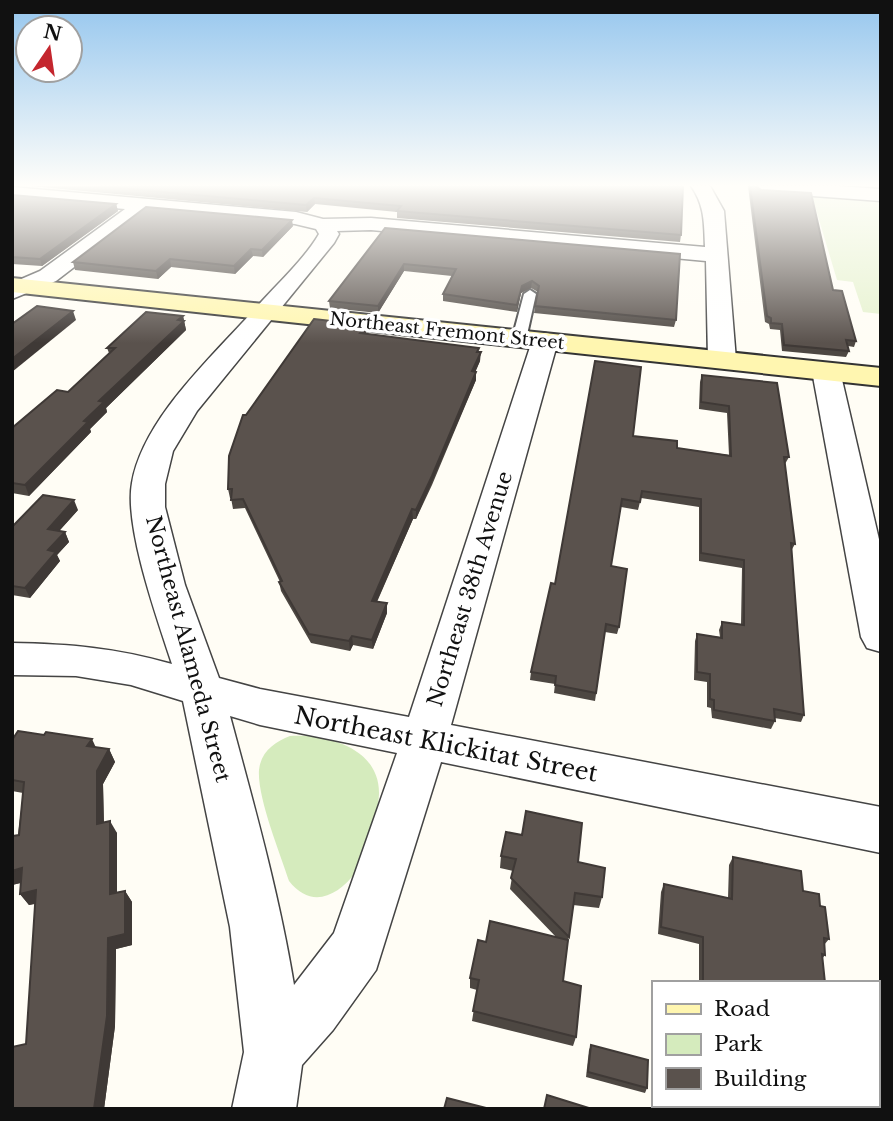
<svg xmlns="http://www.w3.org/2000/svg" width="893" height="1121" font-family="'Libre Baskerville',serif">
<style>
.green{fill:#d5ebbd}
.pitch{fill:#e6f2cf}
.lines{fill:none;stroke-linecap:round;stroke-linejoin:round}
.lane-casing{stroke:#444;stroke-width:4}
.street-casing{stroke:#444;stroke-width:3}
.secondary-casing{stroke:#333;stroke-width:4}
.lane{fill:#fff;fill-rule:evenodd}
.street{fill:#fff;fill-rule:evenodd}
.secondary{fill:#fff6b0;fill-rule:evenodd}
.wall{fill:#4d4742}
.shaded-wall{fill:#3f3936}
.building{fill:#5a524d;stroke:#3f3936;stroke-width:2}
.labels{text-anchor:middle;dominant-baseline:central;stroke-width:7;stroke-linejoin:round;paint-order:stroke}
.far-street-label{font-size:18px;fill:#111;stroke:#fff}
.street-label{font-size:21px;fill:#111;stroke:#fff}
.near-street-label{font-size:24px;fill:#111;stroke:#fff}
</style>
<rect width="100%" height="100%" fill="#fffdf5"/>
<!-- green -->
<path class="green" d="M 290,736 C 327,734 380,748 379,794 C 378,819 364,848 356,872 C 337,897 311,909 289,881 C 280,853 257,797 259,770 C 261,751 275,742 290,736 Z"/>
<!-- pitch -->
<path class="pitch" d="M 812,196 L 881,201 L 881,314 L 863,312 L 853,282 L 837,280 Z"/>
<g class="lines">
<defs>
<path id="lane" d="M 530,290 L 536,294 L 526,339 L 519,343 L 514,342 L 512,339 L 524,294 Z"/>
<g id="street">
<path d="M 691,186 L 710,186 L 724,211 L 736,360 L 732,366 L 722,368 L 712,366 L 708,360 L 706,261 L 371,230 L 337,231 L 339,234 L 334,243 L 197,411 L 173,451 L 165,484 L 165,507 L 185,585 L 219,678 L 260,689 L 409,717 L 532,341 L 536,335 L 545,333 L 554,335 L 558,341 L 451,725 L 881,807 L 881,853 L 441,762 L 376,970 L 333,1030 L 302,1065 L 296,1109 L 232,1109 L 244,1052 L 230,927 L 183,701 L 131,685 L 76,676 L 12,675 L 12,643 C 71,644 116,648 172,664 C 158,621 124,527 132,483 C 143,419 211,358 253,311 C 273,288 304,260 319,234 L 316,229 L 295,224 L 147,211 L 56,281 L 12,299 L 12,283 L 40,271 L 125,209 L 12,199 L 12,187 L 296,212 L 323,219 L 371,218 L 705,247 C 704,223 705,206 691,186 ZM 230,716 L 260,725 L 397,753 L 334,933 L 294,985 C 279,894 254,805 230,716 Z"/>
<path d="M 751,186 L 837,186 L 881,189 L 881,201 L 760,192 Z"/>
<path d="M 826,363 L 836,365 L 840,371 L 881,548 L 881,652 L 867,648 L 861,637 L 812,371 L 816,365 Z"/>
</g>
<path id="secondary" d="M 12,278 L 881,368 L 881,386 L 12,292 Z"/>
</defs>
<!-- lane casing -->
<use href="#lane" class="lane-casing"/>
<!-- street casing -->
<use href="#street" class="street-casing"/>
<!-- secondary casing -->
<use href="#secondary" class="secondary-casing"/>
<!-- lane -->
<use href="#lane" class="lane"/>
<!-- street -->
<use href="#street" class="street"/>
<!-- secondary -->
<use href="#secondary" class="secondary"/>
</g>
<!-- wall -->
<g class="wall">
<path d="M 30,186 L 683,186 L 681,235 L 680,242 L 397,218 L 397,212 L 315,204 L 307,212 Z"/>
<path d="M 748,186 L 756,186 L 833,290 L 856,341 L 854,347 L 848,346 L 849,351 L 846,357 L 782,351 L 780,330 L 770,329 L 769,324 L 765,322 Z"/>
<path d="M 12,195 L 116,204 L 118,211 L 42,266 L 12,264 Z"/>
<path d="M 293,226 L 263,257 L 253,256 L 235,274 L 171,267 L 158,279 L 75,270 L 73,262 Z"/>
<path d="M 385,228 L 676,320 L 674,327 L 534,313 L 538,292 L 531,288 L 521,293 L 517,312 L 443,301 L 443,294 L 452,276 L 404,271 L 378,313 L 330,308 L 329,301 Z"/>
<path d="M 183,316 L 186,330 L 106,408 L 107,412 L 90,429 L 91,432 L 29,496 L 12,493 L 12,428 L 68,392 L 109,353 L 107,348 Z"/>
<path d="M 366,325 L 366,334 L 478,352 L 480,361 L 475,372 L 476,380 L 432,485 L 416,519 L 413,519 L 377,602 L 387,613 L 373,649 L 353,645 L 350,651 L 311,643 L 281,591 L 279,582 L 280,582 L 245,508 L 233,509 L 231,498 L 230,498 L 228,489 L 246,415 Z"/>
<path d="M 702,375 L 789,457 L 785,464 L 795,544 L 791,551 L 804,715 L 801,722 L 774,718 L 775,721 L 771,729 L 712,718 L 711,708 L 707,707 L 707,682 L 694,680 L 695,641 L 697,634 L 720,637 L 719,630 L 722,622 L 741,625 L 742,568 L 699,561 L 699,507 L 641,498 L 638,510 L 621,507 L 611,566 L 619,627 L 617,634 L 605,632 L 595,701 L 554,693 L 555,684 L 530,680 L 531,672 L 555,584 L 633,436 L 677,448 L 729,455 L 727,413 L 699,409 L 700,382 Z"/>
<path d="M 78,510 L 59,531 L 65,532 L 69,542 L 57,555 L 60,561 L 30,598 L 12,595 L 12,527 Z"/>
<path d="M 12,740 L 109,749 L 115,762 L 103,784 L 104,822 L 117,833 L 117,893 L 125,891 L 132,902 L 132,945 L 116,949 L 115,1026 L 104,1109 L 12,1109 L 26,1044 L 35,904 L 29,905 L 20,894 L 21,883 L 12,885 L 23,793 L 12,791 Z"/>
<path d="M 501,856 L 578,862 L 602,897 L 599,908 L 573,905 L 563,981 L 576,1037 L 573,1046 L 472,1021 L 477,990 L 470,988 L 470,978 L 556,937 L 510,889 L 513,871 L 500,868 Z"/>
<path d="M 733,857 L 803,891 L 820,906 L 829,939 L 824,945 L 825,955 L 822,959 L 825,983 L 699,983 L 699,944 L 658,934 L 661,892 L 664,884 L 728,898 L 729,865 Z"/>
<path d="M 591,1045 L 647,1088 L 645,1093 L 586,1077 L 589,1050 Z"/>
</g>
<!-- shaded-wall -->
<g class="shaded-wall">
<path d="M 314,198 L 315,204 L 307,212 L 306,205 Z"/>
<path d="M 116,204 L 118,211 L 42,266 L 40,259 Z"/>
<path d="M 292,220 L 293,226 L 263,257 L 262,250 Z"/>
<path d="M 251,249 L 253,256 L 235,274 L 234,266 Z"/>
<path d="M 170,259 L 171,267 L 158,279 L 156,271 Z"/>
<path d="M 404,264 L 404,271 L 378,313 L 378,306 Z"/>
<path d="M 532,281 L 531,288 L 521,293 L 517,312 L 517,305 L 522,286 Z"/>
<path d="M 73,311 L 76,320 L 12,372 L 12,359 Z"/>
<path d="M 183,316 L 186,330 L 106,408 L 107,412 L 90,429 L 91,432 L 29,496 L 25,485 L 84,421 L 99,401 Z"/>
<path d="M 366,325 L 366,333 L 361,341 L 360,333 Z"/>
<path d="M 481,352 L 480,361 L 472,380 L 472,371 Z"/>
<path d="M 476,372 L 476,380 L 416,519 L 416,510 Z"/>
<path d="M 74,500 L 78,510 L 52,539 L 48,529 Z"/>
<path d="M 412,509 L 413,519 L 373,610 L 372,601 Z"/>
<path d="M 65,532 L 69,542 L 57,555 L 60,561 L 30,598 L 25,588 L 48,550 Z"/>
<path d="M 387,603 L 387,613 L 373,649 L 372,640 Z"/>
<path d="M 352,636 L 353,645 L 350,651 L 349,641 Z"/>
<path d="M 92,739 L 98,752 L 87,746 Z"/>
<path d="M 109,749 L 115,762 L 103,784 L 104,836 L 97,824 L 97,771 Z"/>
<path d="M 110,821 L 117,833 L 117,906 L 110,894 Z"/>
<path d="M 22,868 L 31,880 L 12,885 L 12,871 Z"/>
<path d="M 36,890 L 45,901 L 29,905 L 20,894 Z"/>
<path d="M 125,891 L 132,902 L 132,945 L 116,949 L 115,1026 L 104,1109 L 94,1109 L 108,938 Z"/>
</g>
<!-- building -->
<g class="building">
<path d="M 98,186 L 683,186 L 681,235 L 397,211 L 401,206 L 314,198 L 306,205 Z"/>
<path d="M 750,186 L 756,186 L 761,190 L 811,193 L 833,290 L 842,291 L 856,341 L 846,340 L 849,351 L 784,345 L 782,324 L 771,323 L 771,318 L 767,316 Z"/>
<path d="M 12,195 L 116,204 L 40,259 L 12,257 Z"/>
<path d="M 146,207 L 292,220 L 262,250 L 251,249 L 234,266 L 170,259 L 156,271 L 73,262 Z"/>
<path d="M 385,228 L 680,254 L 676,320 L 535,306 L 539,286 L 532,281 L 522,286 L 517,305 L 443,294 L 456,269 L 404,264 L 378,306 L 329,301 Z"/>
<path d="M 37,306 L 73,311 L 12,359 L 12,324 Z"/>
<path d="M 146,312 L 183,316 L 178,320 L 184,321 L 99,401 L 104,402 L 84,421 L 88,422 L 25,485 L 12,483 L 12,428 L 57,390 L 68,392 L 115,348 L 107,348 Z"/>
<path d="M 314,319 L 366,325 L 360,333 L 479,348 L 477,352 L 481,352 L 472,371 L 476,372 L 432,476 L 416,510 L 412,509 L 372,601 L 387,603 L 372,640 L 352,636 L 349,641 L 309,634 L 279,582 L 282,581 L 243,499 L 231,500 L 232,489 L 228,489 L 229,456 L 243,415 L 246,415 Z"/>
<path d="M 595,361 L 641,367 L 633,436 L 677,441 L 677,448 L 731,456 L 729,406 L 701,402 L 702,375 L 777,383 L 789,457 L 784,457 L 795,544 L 791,543 L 804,715 L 774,709 L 775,721 L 714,710 L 714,700 L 710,699 L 710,674 L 697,672 L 697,634 L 722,638 L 722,622 L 744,625 L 744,560 L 701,553 L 701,499 L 642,491 L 640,502 L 622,499 L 611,566 L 627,569 L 619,627 L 606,624 L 596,693 L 555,685 L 556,676 L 531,672 L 551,583 L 555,584 Z"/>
<path d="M 43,495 L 74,500 L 48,529 L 65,532 L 48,550 L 56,552 L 25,588 L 12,586 L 12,527 Z"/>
<path d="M 18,731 L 44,735 L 46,732 L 92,739 L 87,746 L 109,749 L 97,771 L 97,824 L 110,821 L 110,894 L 125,891 L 125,934 L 108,938 L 107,1016 L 94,1109 L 12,1109 L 12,1047 L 26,1044 L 36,890 L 20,894 L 22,868 L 12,871 L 12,836 L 19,835 L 24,782 L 12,780 L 12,740 Z"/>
<path d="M 526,811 L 582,823 L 578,862 L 605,868 L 602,897 L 575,893 L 569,937 L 511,878 L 516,859 L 501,856 L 506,832 L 522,835 Z"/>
<path d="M 733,857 L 801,871 L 803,891 L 819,894 L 820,906 L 825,907 L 829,939 L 824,938 L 825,955 L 822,954 L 825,983 L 703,983 L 703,937 L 661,927 L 664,884 L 732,899 Z"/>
<path d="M 490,921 L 568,940 L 563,981 L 581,986 L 576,1037 L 473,1011 L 479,980 L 470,978 L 478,940 L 486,942 Z"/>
<path d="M 591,1045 L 648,1060 L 647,1088 L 588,1072 Z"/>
<path d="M 547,1095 L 592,1109 L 544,1109 Z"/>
<path d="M 447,1098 L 490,1109 L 444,1109 Z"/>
<path d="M 760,1105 L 785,1105 L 798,1109 L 761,1109 Z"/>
</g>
<!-- sky -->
<linearGradient id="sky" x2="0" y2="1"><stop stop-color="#95c6ee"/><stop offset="0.54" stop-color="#fffefa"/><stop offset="1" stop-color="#fffefa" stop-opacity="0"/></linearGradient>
<rect width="893" height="343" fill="url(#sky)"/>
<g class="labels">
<!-- far-street labels -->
<g class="far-street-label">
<text transform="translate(447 331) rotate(6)">Northeast Fremont Street</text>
</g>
<!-- street labels -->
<g class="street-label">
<text transform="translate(470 589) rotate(-73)">Northeast 38th Avenue</text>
<text transform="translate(188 649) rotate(75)">Northeast Alameda Street</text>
</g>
<!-- near-street labels -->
<g class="near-street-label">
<text transform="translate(446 744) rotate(11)">Northeast Klickitat Street</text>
</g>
</g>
<!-- border -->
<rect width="893" height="1121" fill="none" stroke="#111111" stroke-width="28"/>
<!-- legend -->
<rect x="652" y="981" width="228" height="126" fill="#ffffff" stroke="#a0a0a0" stroke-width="2"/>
<rect x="666" y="1004" width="35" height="10" fill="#fff6b0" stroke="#a0a0a0" stroke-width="2"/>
<text x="714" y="1016" font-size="21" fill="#111111">Road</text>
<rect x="666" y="1034" width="35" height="21" fill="#d5ebbd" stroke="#a0a0a0" stroke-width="2"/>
<text x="714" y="1051" font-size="21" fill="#111111">Park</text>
<rect x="666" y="1068" width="35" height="21" fill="#5a524d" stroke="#a0a0a0" stroke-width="2"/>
<text x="714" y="1086" font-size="21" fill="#111111">Building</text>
<!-- north arrow -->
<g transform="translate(49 49) rotate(13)"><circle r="33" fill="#ffffff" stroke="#a0a0a0" stroke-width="2"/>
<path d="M0-5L12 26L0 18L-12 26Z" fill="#c4262e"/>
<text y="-10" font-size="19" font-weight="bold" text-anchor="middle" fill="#111111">N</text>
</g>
</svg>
